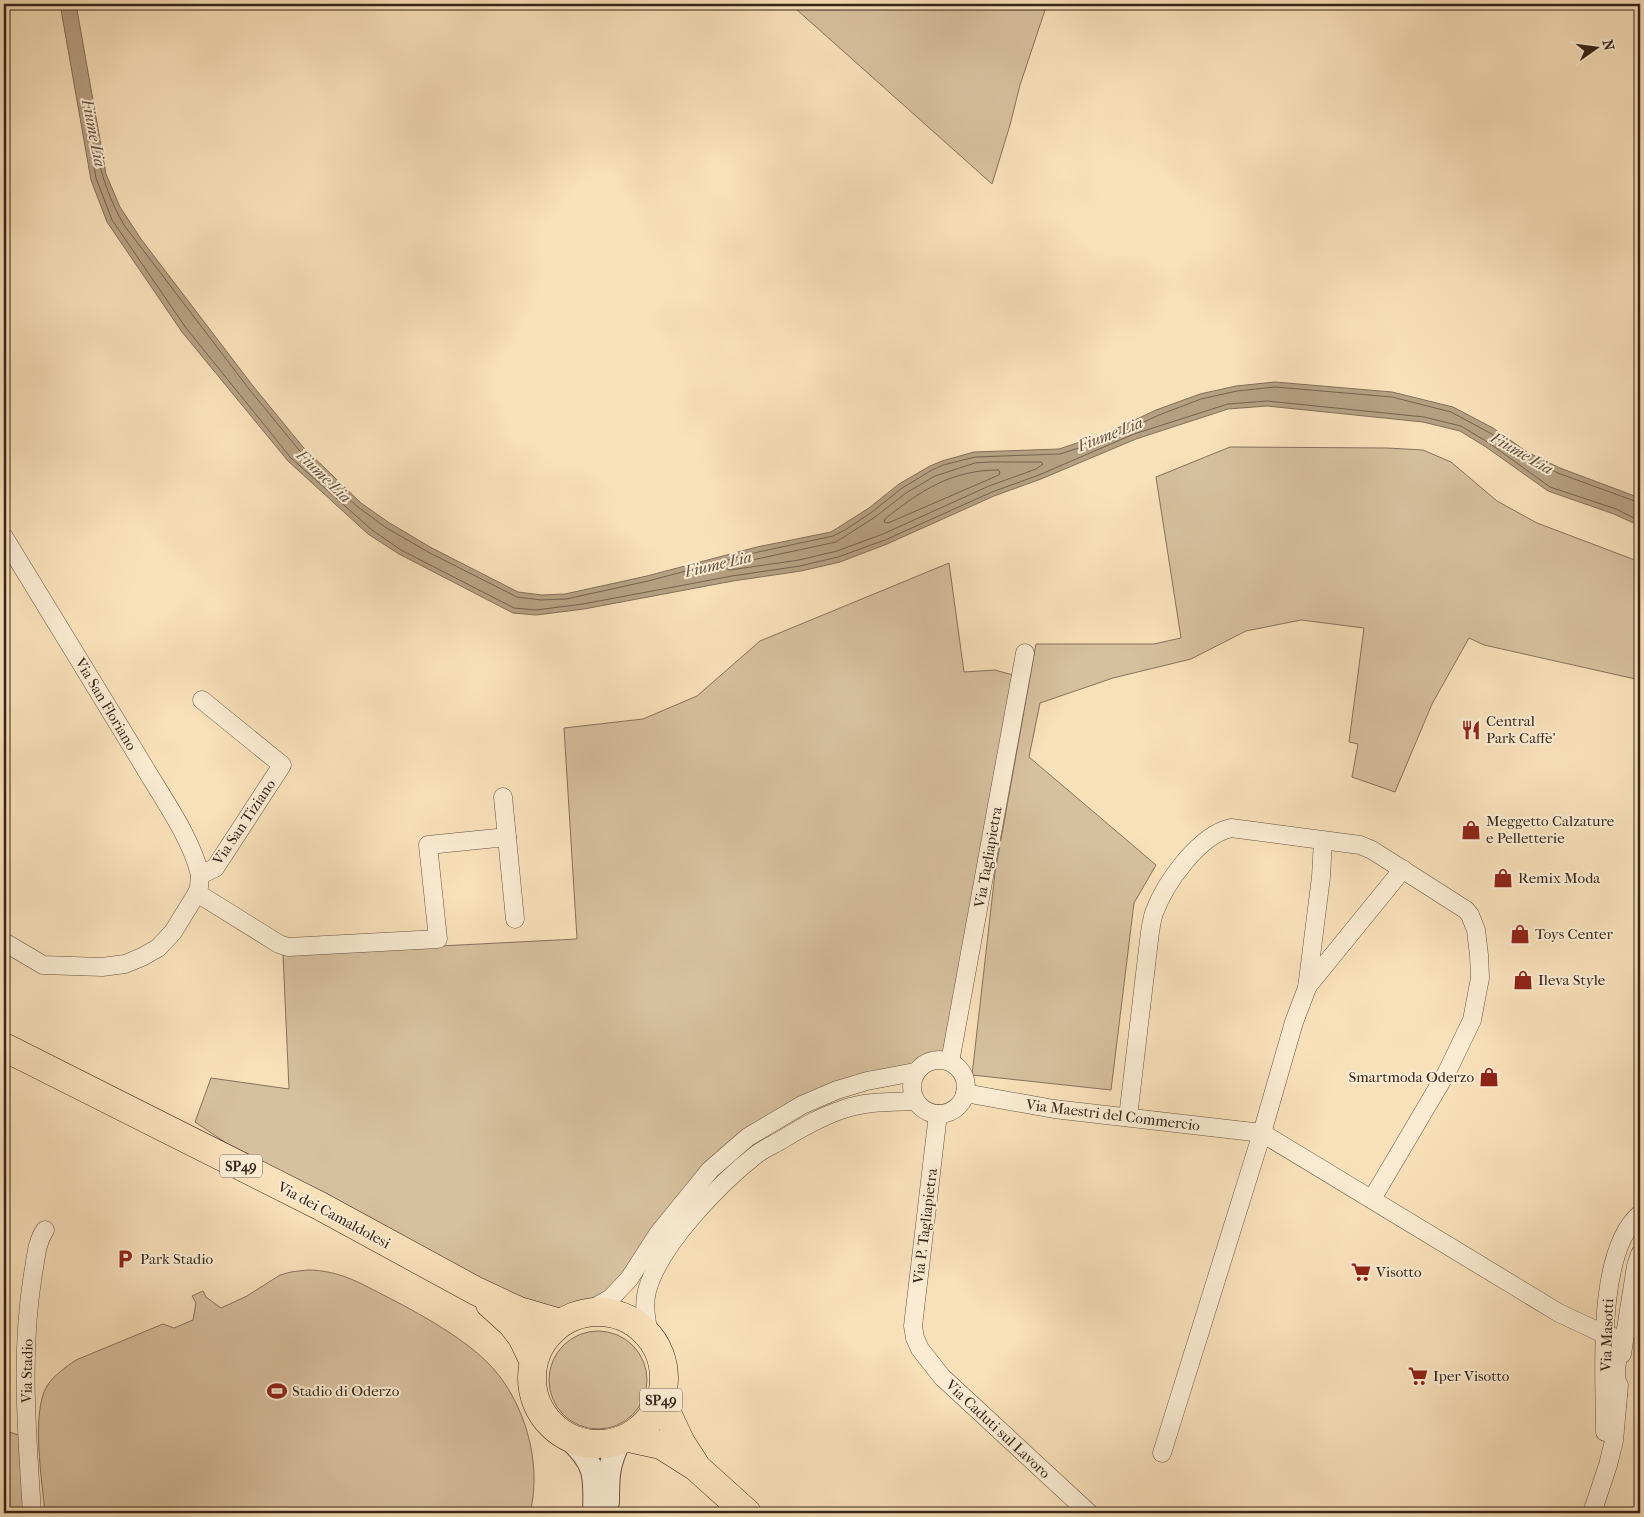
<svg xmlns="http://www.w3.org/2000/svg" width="1644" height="1517" font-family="'IM FELL French Canon',serif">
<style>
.green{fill:#d7c09e;stroke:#86725c}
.water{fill:#b6a083;stroke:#836e59}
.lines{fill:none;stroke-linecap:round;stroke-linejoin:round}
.shore{stroke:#76624e;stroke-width:1}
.minor-casing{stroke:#665341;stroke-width:19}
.tertiary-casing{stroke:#665341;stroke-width:24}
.primary-casing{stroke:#362419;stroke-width:29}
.minor{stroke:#faebd2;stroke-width:18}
.tertiary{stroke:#faebd2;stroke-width:22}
.primary{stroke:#f8e0b9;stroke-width:28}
.labels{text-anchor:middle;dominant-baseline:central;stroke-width:4;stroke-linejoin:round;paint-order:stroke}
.shield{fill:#faebd2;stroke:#716050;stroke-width:1}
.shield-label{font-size:14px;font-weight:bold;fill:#362419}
.street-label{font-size:15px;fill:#362419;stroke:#faebd2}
.poi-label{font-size:15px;fill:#362419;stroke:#faebd2;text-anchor:start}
.water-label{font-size:16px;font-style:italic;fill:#634f3e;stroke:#faebd2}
</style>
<rect width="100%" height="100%" fill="#f8e0b9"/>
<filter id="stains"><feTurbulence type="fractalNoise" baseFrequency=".004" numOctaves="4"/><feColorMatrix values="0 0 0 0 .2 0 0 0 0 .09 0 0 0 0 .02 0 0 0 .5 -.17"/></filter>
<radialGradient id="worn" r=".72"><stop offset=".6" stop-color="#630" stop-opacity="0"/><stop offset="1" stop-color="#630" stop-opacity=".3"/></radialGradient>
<!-- green -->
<g class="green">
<path d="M 798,4 L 1047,4 L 1020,85 L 1010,125 L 992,184 L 796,9 Z"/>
<path d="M 1230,447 L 1387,448 L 1423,450 L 1451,462 L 1497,501 L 1537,523 L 1640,562 L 1640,680 L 1484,645 L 1469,638 L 1432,704 L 1395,792 L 1352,777 L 1358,744 L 1349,742 L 1364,628 L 1301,620 L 1246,631 L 1191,659 L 1113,678 L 1040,703 L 1029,757 L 1156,865 L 1134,903 L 1111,1090 L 972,1075 L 995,873 L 1036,644 L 1154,644 L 1181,638 L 1156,477 Z"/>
<path d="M 949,563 L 964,672 L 995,670 L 1020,677 L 946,1060 L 934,1059 L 920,1066 L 867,1081 L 748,1137 L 629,1279 L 585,1313 L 572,1316 L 560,1323 L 320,1206 L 195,1122 L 211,1078 L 289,1089 L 283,954 L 577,939 L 564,728 L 643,719 L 697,696 L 760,641 Z"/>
<path d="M 307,1270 C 342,1270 365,1286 395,1301 C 424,1316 464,1339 487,1362 C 524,1398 543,1463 530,1513 L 45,1513 C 42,1481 31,1412 47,1386 C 54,1375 66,1367 76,1360 L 163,1324 L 174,1328 L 193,1320 L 196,1303 L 192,1296 L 203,1291 L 206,1297 L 221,1308 L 247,1296 L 280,1275 L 291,1272 Z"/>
<circle cx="598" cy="1380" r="49"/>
<path d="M 4,1430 L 21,1436 L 26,1513 L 4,1512 Z"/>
</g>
<!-- water -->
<path class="water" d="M 60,4 L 76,4 L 106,174 L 120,207 L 141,239 L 253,386 L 303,447 L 361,503 L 388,522 L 430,547 L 518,592 L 542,595 L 565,594 L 647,576 L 757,547 L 831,532 L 869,508 L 899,484 L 930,466 L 942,461 L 974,452 L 1059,449 L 1107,433 L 1156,410 L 1200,394 L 1236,386 L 1275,382 L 1392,392 L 1453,407 L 1493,428 L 1527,452 L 1560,468 L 1640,498 L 1640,526 L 1614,514 L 1548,491 L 1486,447 L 1460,431 L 1423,422 L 1267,406 L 1228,409 L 1136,439 L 1041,479 L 994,496 L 887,544 L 840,562 L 801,571 L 733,581 L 584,609 L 536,615 L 513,613 L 399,554 L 368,534 L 288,461 L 182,332 L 107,222 L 91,180 Z"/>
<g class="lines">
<!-- shore -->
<g class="shore">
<path d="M 991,462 L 1041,462 L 1043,464 L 1036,469 L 989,486 L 883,534 L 837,551 L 799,560 L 730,570 L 727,569 L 729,565 L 836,542 L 875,517 L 906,493 L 935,476 L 975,463 Z"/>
<path d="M 998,470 L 1000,472 L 999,475 L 888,523 L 884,522 L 885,519 C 920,491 951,470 998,470 Z"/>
<path d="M 1640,503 L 1558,473 L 1525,456 L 1490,433 L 1451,412 L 1392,397 L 1275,387 L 1237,391 L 1201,399 L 1159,415 L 1109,438 L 1060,454 L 975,457 L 943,465 L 932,470 L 902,488 L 872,512 L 845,530 L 833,536 L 758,552 L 648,581 L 566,599 L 541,600 L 517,597 L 428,552 L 385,527 L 358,507 L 341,492 L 299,450 L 249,389 L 124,225 C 110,201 102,177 96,150 L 93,148 L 91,150 L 96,178 L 112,220 L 186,328 L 291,458 L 372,530 L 401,550 L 514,608 L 536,610 L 583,604 L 732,576 L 800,566 L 838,557 L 885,540 L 992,492 L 1039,475 L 1134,434 L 1228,404 L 1267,401 L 1424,417 L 1461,426 L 1489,443 L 1550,487 L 1616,509 L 1640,521"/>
</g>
<defs>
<g id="minor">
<path d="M 4,537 C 49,611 94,684 139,758 C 159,793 191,836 200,875"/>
<path d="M 503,797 L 515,919"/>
<path d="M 197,893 L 279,944 L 288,947 L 438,939 L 428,845 L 507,837"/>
<path d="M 4,942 L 43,965 L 102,967 L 125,964 L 142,957 L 158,948 L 173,932 L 197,893 L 199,887 L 200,875 L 215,868 L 282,765 L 202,700"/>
<path d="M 1307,987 L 1403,869"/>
<circle cx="939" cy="1087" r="27"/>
<path d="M 950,1062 L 1025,653"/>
<path d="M 965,1093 L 1054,1109 L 1262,1133 L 1559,1313 L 1606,1335 L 1617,1338 L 1619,1342 L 1616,1372 L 1618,1395"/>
<path d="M 938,1114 L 913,1326 L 915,1338 L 920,1349 L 942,1377 L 1089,1513"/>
<path d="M 1128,1117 L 1150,932 C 1151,926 1152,919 1154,913 C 1165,883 1199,835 1231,828 L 1360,845 L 1372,850 L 1466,910 L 1470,915 L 1476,930 L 1479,955 L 1480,978 L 1472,1020 L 1447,1072 L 1372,1199"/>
<path d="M 585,1313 L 611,1298 L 629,1279 L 658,1234 L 710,1170 L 748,1137 L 802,1105 L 837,1090 L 867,1081 L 915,1072"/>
<path d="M 649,1336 C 647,1322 643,1306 647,1291 C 659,1245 720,1183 757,1154 C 765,1148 775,1144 783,1139 C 803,1127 822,1116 844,1109 C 867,1101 891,1102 915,1101"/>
<path d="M 1622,1354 L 1636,1266 L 1640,1254"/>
<path d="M 1605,1432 C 1605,1375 1595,1253 1640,1214"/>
<path d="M 1162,1453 L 1262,1133 L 1294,1022 L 1307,988 L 1321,877 L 1323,841"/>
<path d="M 32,1513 C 27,1434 20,1353 33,1274 C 36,1259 36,1243 45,1230"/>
<path d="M 1592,1513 L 1608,1465 L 1614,1441 L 1619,1385"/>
</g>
<g id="tertiary">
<path d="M 568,1438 C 597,1464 595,1477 594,1513"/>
<path d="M 608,1502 C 608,1478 608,1464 620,1441"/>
</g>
<g id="primary">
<path d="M 4,1047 L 320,1206 L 476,1291 L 519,1311 L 560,1323"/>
<path d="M 490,1304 L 512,1324 L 522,1337 L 533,1360"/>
<circle cx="598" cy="1378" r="66"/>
<path d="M 661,1400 L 681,1443 L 694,1463"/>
<path d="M 629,1438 L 661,1445 L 696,1467 L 747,1513"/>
</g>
</defs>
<!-- minor casing -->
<use href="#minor" class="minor-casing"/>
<!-- tertiary casing -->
<use href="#tertiary" class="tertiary-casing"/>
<!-- primary casing -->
<use href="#primary" class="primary-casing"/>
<!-- minor -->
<use href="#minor" class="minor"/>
<!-- tertiary -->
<use href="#tertiary" class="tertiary"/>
<!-- primary -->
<use href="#primary" class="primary"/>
</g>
<!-- icons -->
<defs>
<symbol id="restaurant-bare" viewBox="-9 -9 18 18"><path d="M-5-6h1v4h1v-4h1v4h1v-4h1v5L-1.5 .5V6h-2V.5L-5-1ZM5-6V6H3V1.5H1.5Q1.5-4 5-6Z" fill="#8f2418" stroke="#faebd2" stroke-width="2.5" paint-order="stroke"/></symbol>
<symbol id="shop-bare" viewBox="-9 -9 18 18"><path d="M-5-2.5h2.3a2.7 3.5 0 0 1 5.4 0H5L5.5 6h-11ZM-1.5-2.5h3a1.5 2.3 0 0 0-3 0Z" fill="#8f2418" stroke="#faebd2" stroke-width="2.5" paint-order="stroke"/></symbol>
<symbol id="parking-bare" viewBox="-9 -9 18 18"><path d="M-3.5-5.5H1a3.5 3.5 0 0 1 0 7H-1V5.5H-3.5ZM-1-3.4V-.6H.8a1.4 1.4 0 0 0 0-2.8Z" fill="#8f2418" stroke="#faebd2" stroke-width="2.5" paint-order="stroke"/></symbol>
<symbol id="supermarket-bare" viewBox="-9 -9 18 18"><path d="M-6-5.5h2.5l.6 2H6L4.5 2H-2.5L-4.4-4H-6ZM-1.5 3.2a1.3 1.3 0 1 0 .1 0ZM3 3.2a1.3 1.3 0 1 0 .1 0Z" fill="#8f2418" stroke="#faebd2" stroke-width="2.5" paint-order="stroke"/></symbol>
<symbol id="stadium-bare" viewBox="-9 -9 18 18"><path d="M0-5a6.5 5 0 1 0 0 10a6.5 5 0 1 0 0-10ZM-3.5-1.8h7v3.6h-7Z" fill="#8f2418" stroke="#faebd2" stroke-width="2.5" paint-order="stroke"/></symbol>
</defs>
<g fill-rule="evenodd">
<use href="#restaurant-bare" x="1457" y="716" width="28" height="28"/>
<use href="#shop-bare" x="1457" y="816" width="28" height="28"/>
<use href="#shop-bare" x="1489" y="864" width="28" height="28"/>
<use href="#shop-bare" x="1506" y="920" width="28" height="28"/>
<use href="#shop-bare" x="1509" y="966" width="28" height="28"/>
<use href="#shop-bare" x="1475" y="1063" width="28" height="28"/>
<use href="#parking-bare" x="111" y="1245" width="28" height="28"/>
<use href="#supermarket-bare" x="1347" y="1258" width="28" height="28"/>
<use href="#supermarket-bare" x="1404" y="1362" width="28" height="28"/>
<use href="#stadium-bare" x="263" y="1377" width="28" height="28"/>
</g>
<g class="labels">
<!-- shield labels -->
<g class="shield">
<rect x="220" y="1154.5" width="42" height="23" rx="4"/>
<rect x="640" y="1388.5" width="42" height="23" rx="4"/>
</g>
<g class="shield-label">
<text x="241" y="1166">SP49</text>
<text x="661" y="1400">SP49</text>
</g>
<!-- street labels -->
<g class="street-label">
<text transform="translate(106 704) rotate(59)">Via San Floriano</text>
<text transform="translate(244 822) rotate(-56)">Via San Tiziano</text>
<text transform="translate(988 857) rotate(-80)">Via Tagliapietra</text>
<text transform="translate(1113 1115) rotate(7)">Via Maestri del Commercio</text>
<text transform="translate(334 1215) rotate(28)">Via dei Camaldolesi</text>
<text transform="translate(925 1226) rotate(-83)">Via P. Tagliapietra</text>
<text transform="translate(1607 1335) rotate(-88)">Via Masotti</text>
<text transform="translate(27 1371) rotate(-89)">Via Stadio</text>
<text transform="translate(998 1429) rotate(43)">Via Caduti sul Lavoro</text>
</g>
<!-- poi labels -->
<g class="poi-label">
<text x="1486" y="721">Central<tspan x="1486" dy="17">Park Caffe'</tspan></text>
<text x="1486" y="821">Meggetto Calzature<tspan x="1486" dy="17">e Pelletterie</tspan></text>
<text x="1518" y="878">Remix Moda</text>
<text x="1535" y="934">Toys Center</text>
<text x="1538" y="980">Ileva Style</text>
<text x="1474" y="1077" text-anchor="end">Smartmoda Oderzo</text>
<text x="140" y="1259">Park Stadio</text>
<text x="1376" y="1272">Visotto</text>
<text x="1433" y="1376">Iper Visotto</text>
<text x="292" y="1391">Stadio di Oderzo</text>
</g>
<!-- water labels -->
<g class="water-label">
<text transform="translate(94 133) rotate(79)">Fiume Lia</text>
<text transform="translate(1110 434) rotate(-21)">Fiume Lia</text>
<text transform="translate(1522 453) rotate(30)">Fiume Lia</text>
<text transform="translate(324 476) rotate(44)">Fiume Lia</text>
<text transform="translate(718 564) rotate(-13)">Fiume Lia</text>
</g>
</g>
<!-- margin -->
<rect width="1644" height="1517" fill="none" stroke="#f8e0b9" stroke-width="20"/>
<rect x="5" y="5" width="1634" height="1507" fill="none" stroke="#362419" stroke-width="2.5"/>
<rect x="10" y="10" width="1624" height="1497" fill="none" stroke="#362419"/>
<!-- north arrow -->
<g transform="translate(1596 48) rotate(76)" stroke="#faebd2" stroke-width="4" paint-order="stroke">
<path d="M0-4L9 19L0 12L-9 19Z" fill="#362419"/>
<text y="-8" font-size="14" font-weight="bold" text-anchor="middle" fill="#362419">N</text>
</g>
<rect width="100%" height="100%" filter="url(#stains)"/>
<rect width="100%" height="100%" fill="url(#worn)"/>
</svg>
